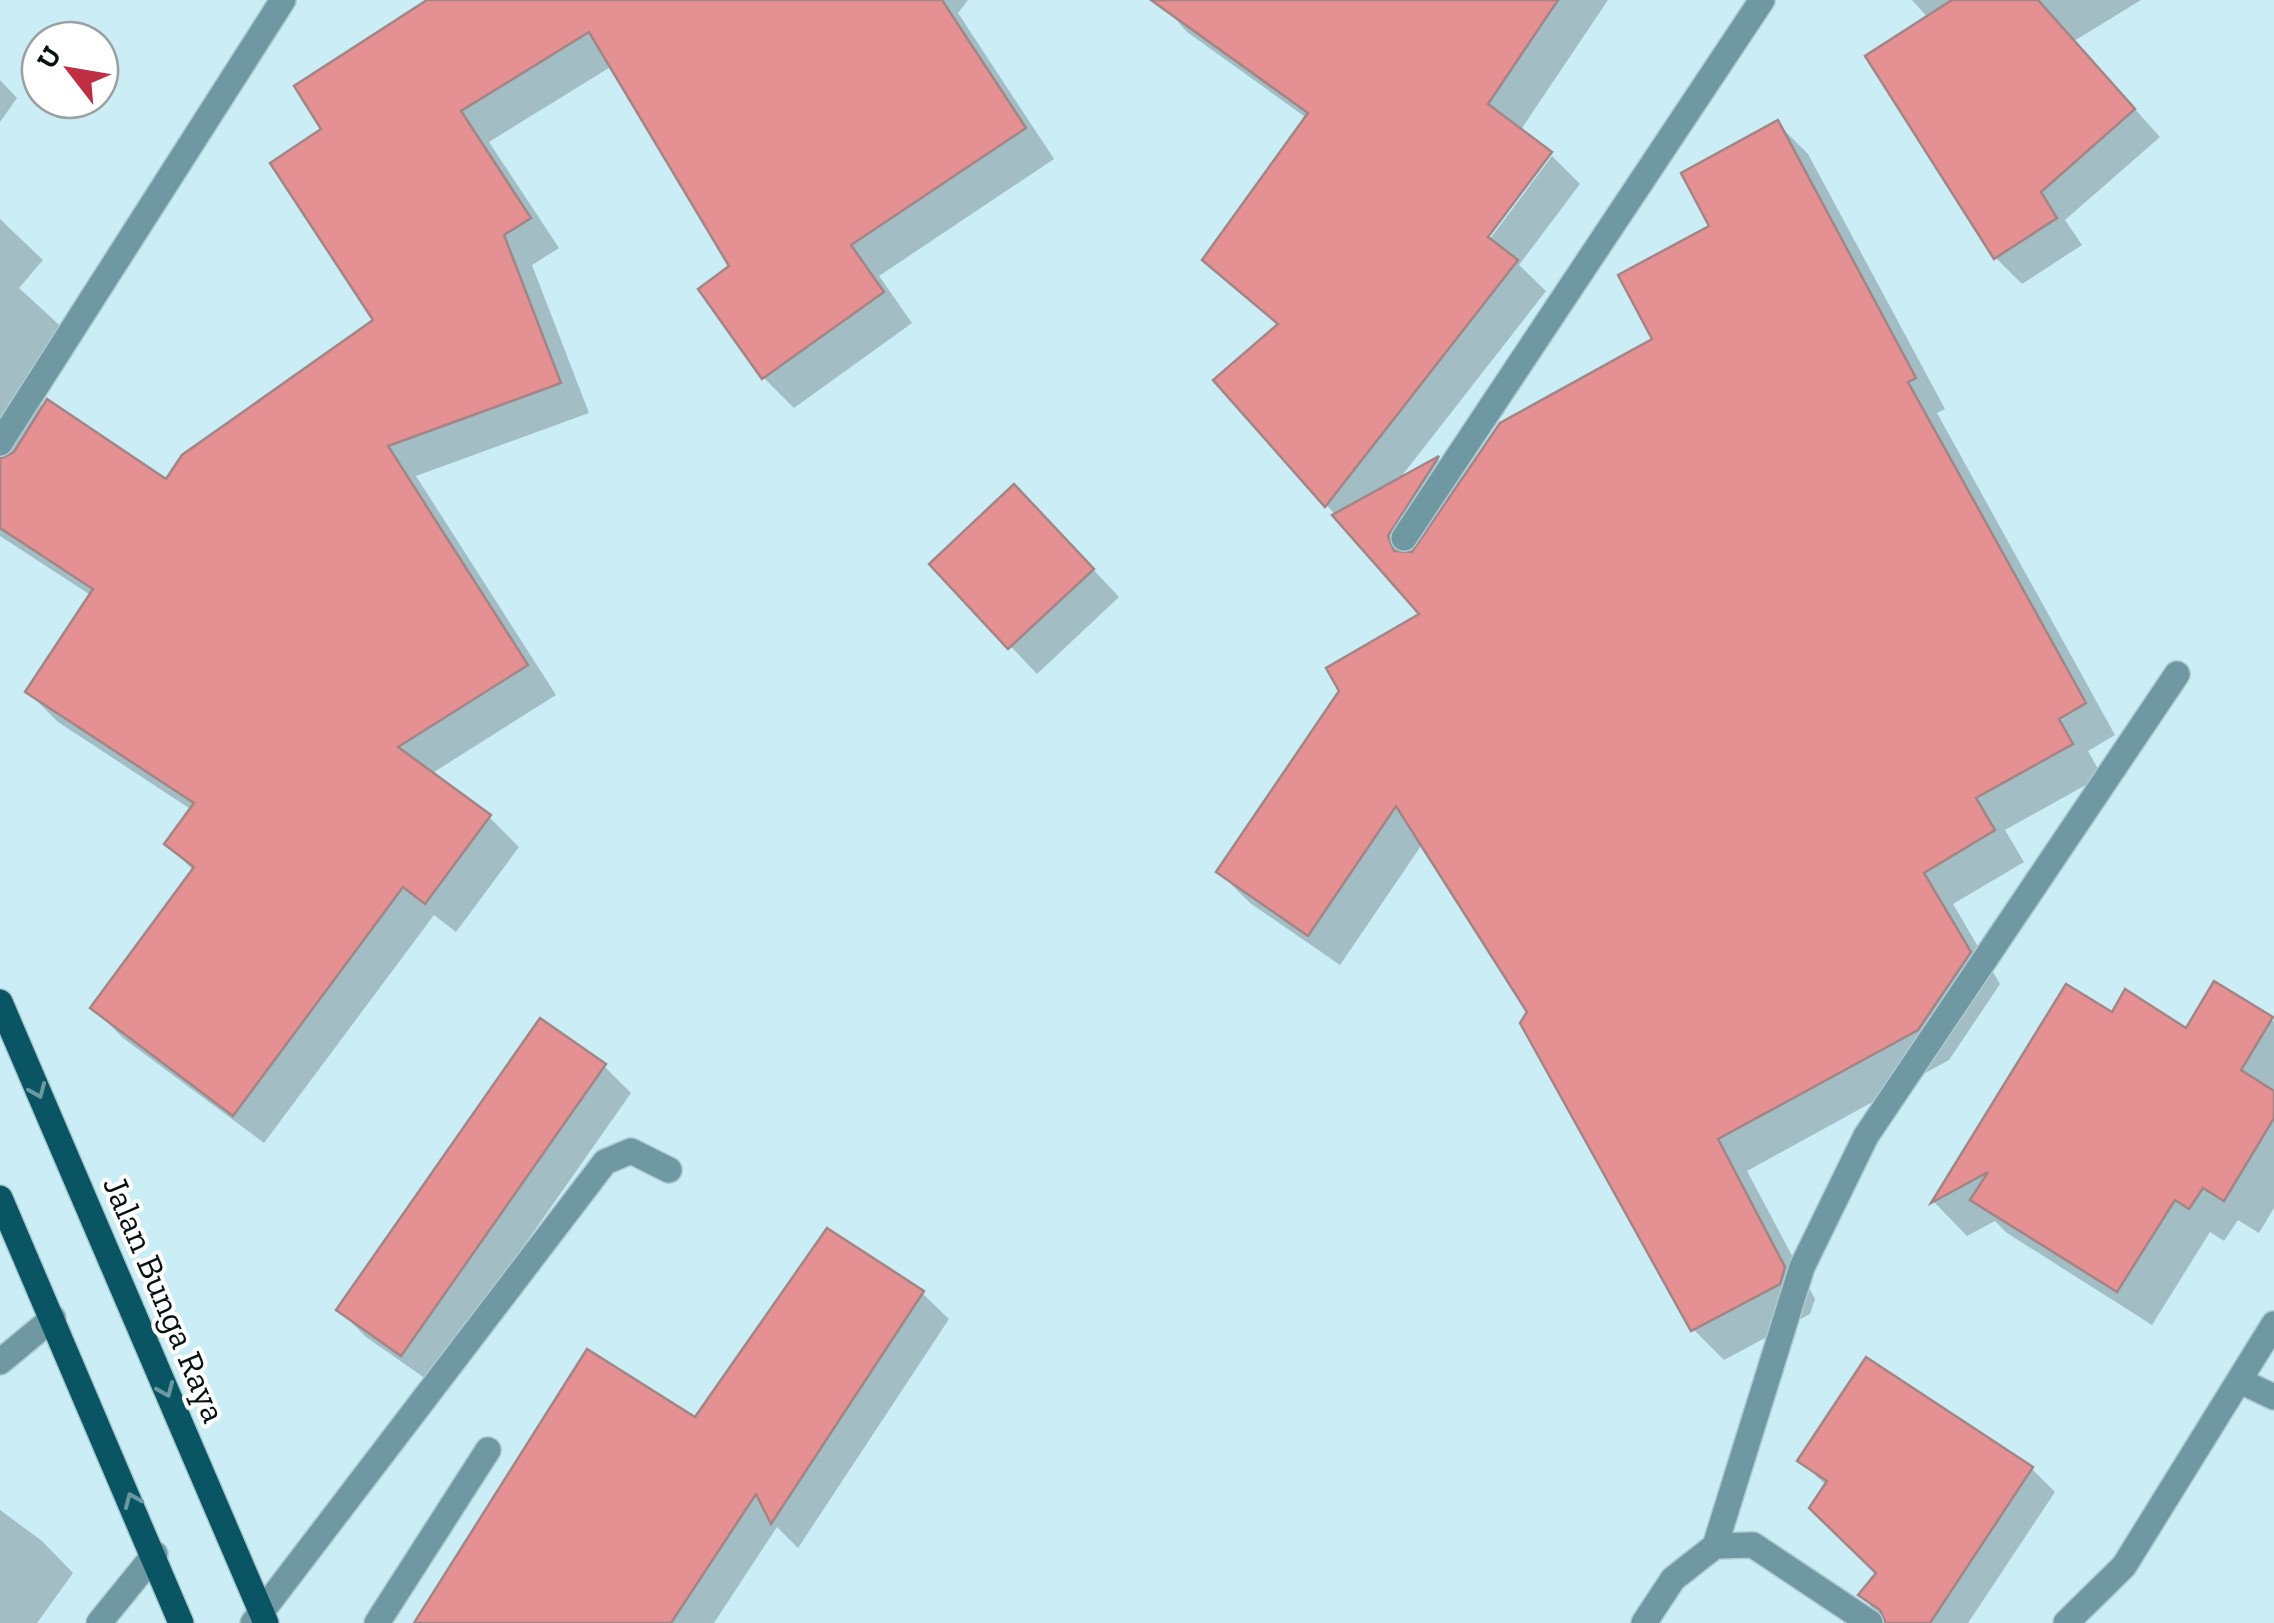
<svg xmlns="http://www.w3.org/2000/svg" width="2274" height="1623" font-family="'Zilla Slab',serif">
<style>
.shadow{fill:#0003}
.building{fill:#e59193;stroke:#a48585;stroke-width:2.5}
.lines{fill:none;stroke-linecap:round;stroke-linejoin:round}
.lane-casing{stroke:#abcad1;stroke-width:28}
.street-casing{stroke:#abcad1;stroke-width:28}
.primary-casing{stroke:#abcad1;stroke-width:28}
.lane{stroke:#7098a2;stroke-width:25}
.street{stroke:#7098a2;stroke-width:25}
.primary{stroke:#0a5563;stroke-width:25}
.oneway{stroke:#6c99a1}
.labels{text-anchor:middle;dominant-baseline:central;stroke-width:8;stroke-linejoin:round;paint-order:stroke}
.street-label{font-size:35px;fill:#061114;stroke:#fff}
</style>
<rect width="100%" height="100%" fill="#cbedf5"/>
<!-- shadow -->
<g class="shadow">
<path d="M 432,0 L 968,0 L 958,13 L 1054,159 L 879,276 L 912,323 L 794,408 L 764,378 L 701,289 L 732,267 L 612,66 L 489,142 L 559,248 L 532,265 L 589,413 L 416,476 L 556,695 L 431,774 L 489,817 L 519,847 L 456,932 L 434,915 L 264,1143 L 123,1038 L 93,1008 L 194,871 L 167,844 L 192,810 L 58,722 L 28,692 L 92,596 L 0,536 L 0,219 L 43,260 L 19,288 L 68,333 L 26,390 L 44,408 L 166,483 L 376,320 L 325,130 Z"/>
<path d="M 1159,0 L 1608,0 L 1520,131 L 1550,154 L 1479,245 L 1483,248 L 1552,156 L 1580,184 L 1519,265 L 1546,291 L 1397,482 L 1438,460 L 1462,483 L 1656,340 L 1712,227 L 1777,123 L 1808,154 L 1945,409 L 1937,413 L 2115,735 L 2088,751 L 2102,776 L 2005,830 L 2024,862 L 1953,904 L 2000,984 L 1949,1060 L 1747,1171 L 1815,1299 L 1810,1314 L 1724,1360 L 1693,1329 L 1530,1013 L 1423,843 L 1340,965 L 1250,903 L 1219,872 L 1423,615 L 1217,380 L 1279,326 L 1205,259 L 1308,119 L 1187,32 Z"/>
<path d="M 1912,0 L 2141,0 L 2074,41 L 2160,137 L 2065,220 L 2082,245 L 2022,284 L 1996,258 L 1928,18 Z"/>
<path d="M 0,80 L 17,98 L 0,122 Z"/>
<path d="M 1041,514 L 1119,597 L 1037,674 L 933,564 Z"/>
<path d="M 2067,988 L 2113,1015 L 2187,1031 L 2274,1021 L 2274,1208 L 2259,1233 L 2238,1220 L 2224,1241 L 2210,1232 L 2152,1325 L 2007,1233 L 1995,1221 L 1967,1236 L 1934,1202 Z"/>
<path d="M 604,1066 L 631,1093 L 429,1381 L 366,1337 L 339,1310 Z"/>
<path d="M 922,1293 L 949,1319 L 798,1548 L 777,1527 L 714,1623 L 417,1623 L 695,1420 Z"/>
<path d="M 1867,1360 L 2032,1469 L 2055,1492 L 1968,1623 L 1886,1623 L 1861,1595 L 1879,1573 L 1827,1486 L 1800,1461 Z"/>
<path d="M 0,1510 L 42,1541 L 73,1573 L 37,1623 L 0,1623 Z"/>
</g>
<!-- building -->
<g class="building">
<path d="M 427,0 L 942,0 L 1026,128 L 851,245 L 884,292 L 762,379 L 698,289 L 729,266 L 589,32 L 461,111 L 531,218 L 504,235 L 561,383 L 388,446 L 528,665 L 398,747 L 491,815 L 425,904 L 403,887 L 233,1116 L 90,1008 L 194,867 L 164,844 L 194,803 L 25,692 L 93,589 L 0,528 L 0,459 L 14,452 L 47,399 L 166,479 L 182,455 L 373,320 L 270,163 L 321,129 L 294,86 Z"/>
<path d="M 1151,0 L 1558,0 L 1488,104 L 1552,152 L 1488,237 L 1518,260 L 1325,507 L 1213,380 L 1278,324 L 1202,260 L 1308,113 Z"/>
<path d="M 1952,0 L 2038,0 L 2135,109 L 2041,192 L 2057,218 L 1994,259 L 1865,56 Z"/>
<path d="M 1778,120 L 1916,378 L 1908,382 L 2086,703 L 2059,719 L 2073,744 L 1976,798 L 1995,830 L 1924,873 L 1971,952 L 1918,1030 L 1718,1139 L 1785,1267 L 1780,1284 L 1691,1331 L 1520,1023 L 1527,1012 L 1396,806 L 1308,936 L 1216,872 L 1339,691 L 1326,668 L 1419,614 L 1332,515 L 1439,456 L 1388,536 L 1394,551 L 1412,552 L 1500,423 L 1652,339 L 1618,275 L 1709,226 L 1681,173 Z"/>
<path d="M 1014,484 L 1094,569 L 1008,649 L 929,564 Z"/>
<path d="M 2214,981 L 2273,1017 L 2241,1070 L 2274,1091 L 2274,1118 L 2224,1201 L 2203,1188 L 2189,1209 L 2175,1200 L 2117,1292 L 1970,1200 L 1988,1172 L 1931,1203 L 2066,984 L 2112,1012 L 2125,989 L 2186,1028 Z"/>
<path d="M 540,1018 L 606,1064 L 401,1356 L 336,1310 Z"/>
<path d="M 827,1228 L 924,1291 L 771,1524 L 756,1494 L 671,1623 L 414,1623 L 587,1349 L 695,1417 Z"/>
<path d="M 1866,1357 L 2033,1467 L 1930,1623 L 1886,1623 L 1880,1610 L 1858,1595 L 1876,1573 L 1809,1508 L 1827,1481 L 1797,1461 Z"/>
</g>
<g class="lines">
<defs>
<g id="lane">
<path d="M 253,1623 L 605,1162 L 631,1151 L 669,1170"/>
<path d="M 377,1623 L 488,1450"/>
</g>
<g id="street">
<path d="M 0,443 L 283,0"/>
<path d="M 1404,538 L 1762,0"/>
<path d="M 0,1362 L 53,1318"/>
<path d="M 2240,1381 L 2274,1397"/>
<path d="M 1715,1546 L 1753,1545 L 1870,1623"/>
<path d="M 99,1623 L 155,1554"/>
<path d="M 1644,1623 L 1673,1579 L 1715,1546 L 1802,1267 L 1866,1136 L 2177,674"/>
<path d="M 2066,1623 L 2124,1566 L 2274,1324"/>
</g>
<g id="primary">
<path d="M 0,1002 L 266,1623"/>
<path d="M 0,1198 L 181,1623"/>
</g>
</defs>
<!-- lane casing -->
<use href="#lane" class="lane-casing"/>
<!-- street casing -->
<use href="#street" class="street-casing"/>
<!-- primary casing -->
<use href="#primary" class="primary-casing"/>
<!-- lane -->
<use href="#lane" class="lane"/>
<!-- street -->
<use href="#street" class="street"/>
<!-- primary -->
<use href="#primary" class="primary"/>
</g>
<!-- one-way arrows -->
<defs><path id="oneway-chevron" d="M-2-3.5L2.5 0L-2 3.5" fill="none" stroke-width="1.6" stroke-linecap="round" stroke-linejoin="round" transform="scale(2.5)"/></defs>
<g class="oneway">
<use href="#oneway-chevron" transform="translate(38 1091) rotate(67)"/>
<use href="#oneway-chevron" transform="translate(166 1390) rotate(67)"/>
<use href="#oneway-chevron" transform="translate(132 1500) rotate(-113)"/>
</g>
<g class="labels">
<!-- street labels -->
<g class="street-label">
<text transform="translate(165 1299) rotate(67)">Jalan Bunga Raya</text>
</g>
</g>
<!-- north arrow -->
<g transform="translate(70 70) rotate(301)"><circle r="48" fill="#ffffff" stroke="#9ba0a1" stroke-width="2.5"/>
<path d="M0-8L18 38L0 25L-18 38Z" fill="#bf2e42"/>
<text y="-15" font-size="28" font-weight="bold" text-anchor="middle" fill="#061114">U</text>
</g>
</svg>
